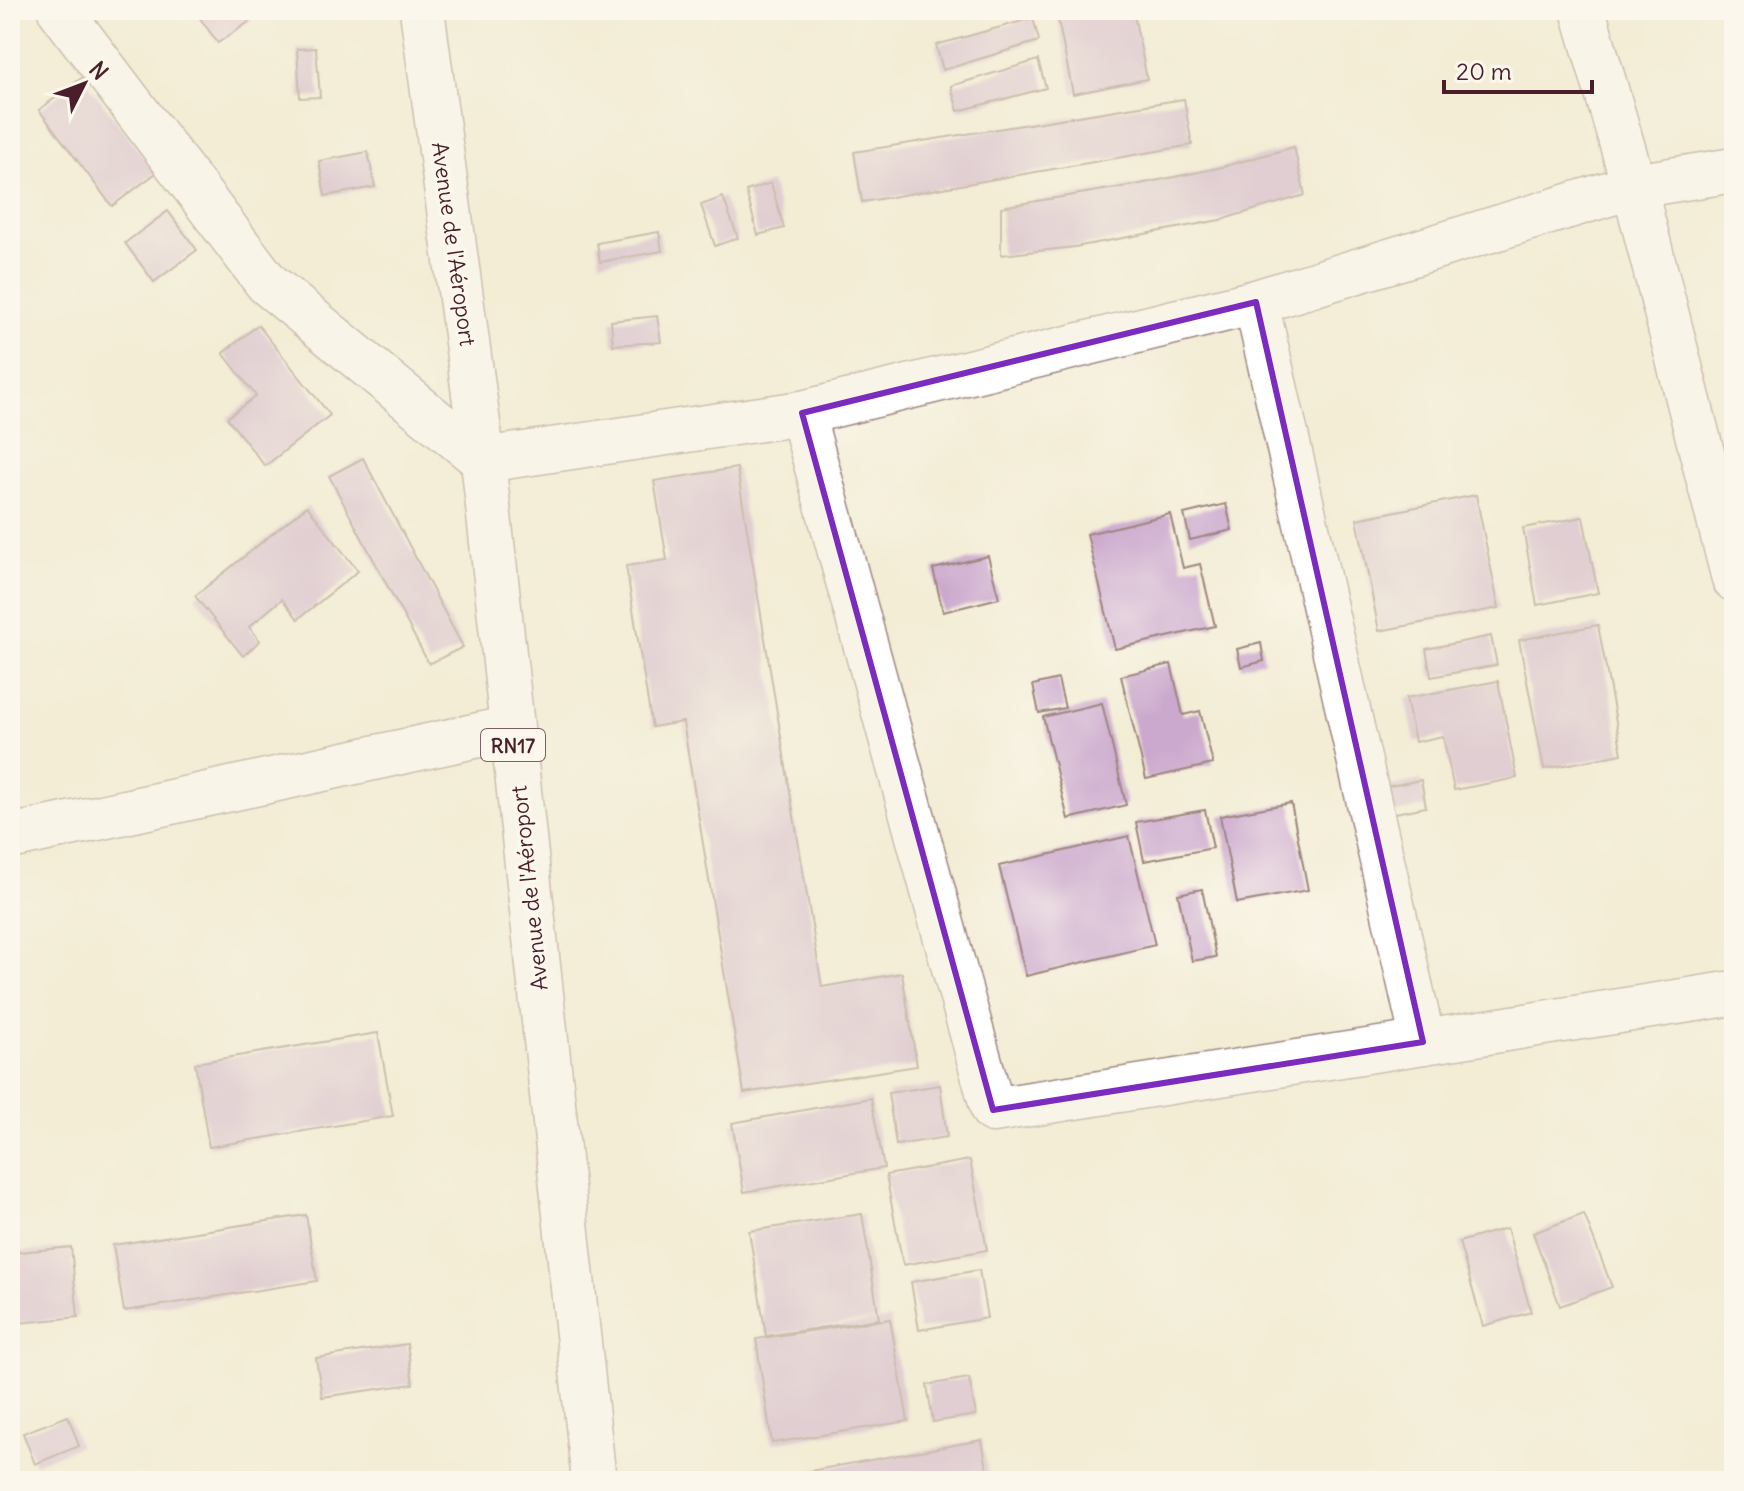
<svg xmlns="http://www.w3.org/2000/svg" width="1744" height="1491" font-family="Delius,sans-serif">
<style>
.building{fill:#cba8ce}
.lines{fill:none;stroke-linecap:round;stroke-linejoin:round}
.minor-casing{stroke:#9e8680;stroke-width:47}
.major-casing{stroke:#9e8680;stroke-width:47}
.minor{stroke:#fff;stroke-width:44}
.major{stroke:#fff;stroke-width:44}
.marked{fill:none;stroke:#7b2cbf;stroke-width:6;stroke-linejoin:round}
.labels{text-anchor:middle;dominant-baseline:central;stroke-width:7;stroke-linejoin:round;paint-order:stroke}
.shield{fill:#fbf7ec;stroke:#7f6065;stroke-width:2}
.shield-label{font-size:20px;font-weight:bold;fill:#4a1f2b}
.street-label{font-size:22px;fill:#4a1f2b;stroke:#fbf7ec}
</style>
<rect width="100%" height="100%" fill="#fbf7ec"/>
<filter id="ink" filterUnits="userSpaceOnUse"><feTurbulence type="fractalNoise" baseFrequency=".0125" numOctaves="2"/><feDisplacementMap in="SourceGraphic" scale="16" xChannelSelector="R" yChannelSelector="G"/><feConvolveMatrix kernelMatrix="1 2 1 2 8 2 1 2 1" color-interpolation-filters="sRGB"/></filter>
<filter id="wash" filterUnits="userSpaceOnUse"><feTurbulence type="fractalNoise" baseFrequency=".006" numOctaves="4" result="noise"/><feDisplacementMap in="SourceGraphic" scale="32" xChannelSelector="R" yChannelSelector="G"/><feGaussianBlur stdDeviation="1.8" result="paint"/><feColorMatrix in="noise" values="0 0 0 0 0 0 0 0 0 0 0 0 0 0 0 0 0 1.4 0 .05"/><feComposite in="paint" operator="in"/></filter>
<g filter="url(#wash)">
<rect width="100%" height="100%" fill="#f3edd6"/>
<g id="blocks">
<!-- building -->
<g class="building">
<path d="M 194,10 L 246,10 L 253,19 L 218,43 Z"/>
<path d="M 1056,10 L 1133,10 L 1147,79 L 1073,94 Z"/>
<path d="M 1033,18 L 1039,41 L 943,70 L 936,45 Z"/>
<path d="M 316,48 L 320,97 L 300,98 L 297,49 Z"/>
<path d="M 1038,60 L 1046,88 L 958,111 L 951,86 Z"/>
<path d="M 83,77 L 156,173 L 112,206 L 39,110 Z"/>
<path d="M 1184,99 L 1192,145 L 862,202 L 854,152 Z"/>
<path d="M 1294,147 L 1305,195 L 1220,220 L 1075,247 L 1001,255 L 1001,207 L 1140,184 L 1218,168 Z"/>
<path d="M 368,152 L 375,187 L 325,196 L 319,161 Z"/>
<path d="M 771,183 L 784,228 L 758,235 L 746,191 Z"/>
<path d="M 723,197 L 738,238 L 715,246 L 701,205 Z"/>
<path d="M 168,211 L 197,250 L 154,282 L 125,243 Z"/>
<path d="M 659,232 L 662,251 L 600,262 L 597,243 Z"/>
<path d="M 657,316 L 661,342 L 613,345 L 611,321 Z"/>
<path d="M 258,325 L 330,415 L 265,466 L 227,418 L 256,396 L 223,353 Z"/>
<path d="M 363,458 L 463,647 L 429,664 L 329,476 Z"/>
<path d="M 737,468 L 822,987 L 902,973 L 917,1066 L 744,1093 L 683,722 L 652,727 L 626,566 L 667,560 L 654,481 Z"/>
<path d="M 1476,495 L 1499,608 L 1379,631 L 1357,519 Z"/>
<path d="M 1226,504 L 1232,530 L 1190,540 L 1184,514 Z"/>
<path d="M 307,506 L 358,571 L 298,619 L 282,599 L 249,627 L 260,641 L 243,656 L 195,596 Z"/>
<path d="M 1170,514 L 1183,568 L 1200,564 L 1215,626 L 1115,649 L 1087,534 Z"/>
<path d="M 1583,517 L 1598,593 L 1537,605 L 1523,528 Z"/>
<path d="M 988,556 L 999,598 L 943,612 L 933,569 Z"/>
<path d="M 1598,625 L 1622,754 L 1544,769 L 1519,640 Z"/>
<path d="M 1491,636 L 1497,665 L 1431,677 L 1426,649 Z"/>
<path d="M 1261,643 L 1264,661 L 1241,667 L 1237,649 Z"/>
<path d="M 1171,664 L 1183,715 L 1200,711 L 1213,764 L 1146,779 L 1121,676 Z"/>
<path d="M 1058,679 L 1065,708 L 1039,713 L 1033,685 Z"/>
<path d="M 1498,681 L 1517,778 L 1454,790 L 1443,736 L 1415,742 L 1406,698 Z"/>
<path d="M 1102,703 L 1126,805 L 1068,819 L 1043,717 Z"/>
<path d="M 1421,780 L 1426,807 L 1380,816 L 1375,789 Z"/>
<path d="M 1291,803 L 1308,890 L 1237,903 L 1220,816 Z"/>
<path d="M 1205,810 L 1213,848 L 1144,861 L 1136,822 Z"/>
<path d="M 1129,836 L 1155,945 L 1026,976 L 999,866 Z"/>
<path d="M 1202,889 L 1216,957 L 1192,961 L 1178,894 Z"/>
<path d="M 378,1033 L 393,1116 L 209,1147 L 195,1063 Z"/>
<path d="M 940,1085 L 947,1137 L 896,1145 L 888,1093 Z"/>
<path d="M 871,1098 L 884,1168 L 744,1192 L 732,1123 Z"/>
<path d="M 970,1160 L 987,1250 L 903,1265 L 886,1175 Z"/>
<path d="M 862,1214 L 879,1319 L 766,1336 L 749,1231 Z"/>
<path d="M 1584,1214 L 1612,1287 L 1560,1306 L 1533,1233 Z"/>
<path d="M 306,1215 L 317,1281 L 124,1311 L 113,1245 Z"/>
<path d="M 1507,1228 L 1531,1312 L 1483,1326 L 1459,1242 Z"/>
<path d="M 71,1247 L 78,1317 L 10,1324 L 10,1253 Z"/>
<path d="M 979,1270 L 987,1318 L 919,1330 L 911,1282 Z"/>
<path d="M 890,1319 L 908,1421 L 772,1443 L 756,1339 Z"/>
<path d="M 407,1344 L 413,1384 L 322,1397 L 316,1358 Z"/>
<path d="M 969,1378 L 976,1415 L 933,1422 L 927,1385 Z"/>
<path d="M 68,1416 L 79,1446 L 35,1464 L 23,1433 Z"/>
<path d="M 982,1440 L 989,1481 L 806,1481 L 804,1472 Z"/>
</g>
</g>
</g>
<g filter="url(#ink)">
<use href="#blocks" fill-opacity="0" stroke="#9e8680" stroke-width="2"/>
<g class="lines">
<defs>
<g id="minor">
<path d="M 60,10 L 267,283 L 483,460 L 802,413 L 1256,302 L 1634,186 L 1734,170"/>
<path d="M 1583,10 L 1634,186 L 1734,579"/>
<path d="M 1256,302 L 1423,1042"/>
<path d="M 802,413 L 993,1110 L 1734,993"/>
<path d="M 10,837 L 511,728"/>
</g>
<path id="major" d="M 422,10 L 483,460 L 594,1481"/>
</defs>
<!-- minor casing -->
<use href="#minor" class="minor-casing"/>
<!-- major casing -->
<use href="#major" class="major-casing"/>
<!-- minor -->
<use href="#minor" class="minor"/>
<!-- major -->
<use href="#major" class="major"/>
</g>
</g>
<!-- marked area -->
<path d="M0 0H1744V1491H0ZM 1256,302 L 1423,1042 L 993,1110 L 802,413 Z" fill="#f3edd6" fill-opacity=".55" fill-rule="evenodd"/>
<path class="marked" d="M 1256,302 L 1423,1042 L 993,1110 L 802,413 Z"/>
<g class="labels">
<!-- shield labels -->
<rect class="shield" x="481" y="729" width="64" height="32" rx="6"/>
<g class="shield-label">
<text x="513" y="745">RN17</text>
</g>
<!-- street labels -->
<g class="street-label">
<text transform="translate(454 244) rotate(82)">Avenue de l'Aéroport</text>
<text transform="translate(529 888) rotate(-96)">Avenue de l'Aéroport</text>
</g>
</g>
<!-- margin -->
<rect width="1744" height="1491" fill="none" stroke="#fbf7ec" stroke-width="40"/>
<!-- north arrow -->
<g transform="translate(84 84) rotate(48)" stroke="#fbf7ec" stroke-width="6" paint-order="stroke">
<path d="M0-6L14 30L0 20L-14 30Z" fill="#4a1f2b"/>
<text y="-12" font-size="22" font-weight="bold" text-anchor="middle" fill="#4a1f2b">N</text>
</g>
<!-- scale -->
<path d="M1444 80v12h148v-12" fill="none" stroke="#4a1f2b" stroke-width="4"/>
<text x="1456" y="80" font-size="24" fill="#4a1f2b" stroke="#fbf7ec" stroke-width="6" paint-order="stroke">20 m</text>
</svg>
